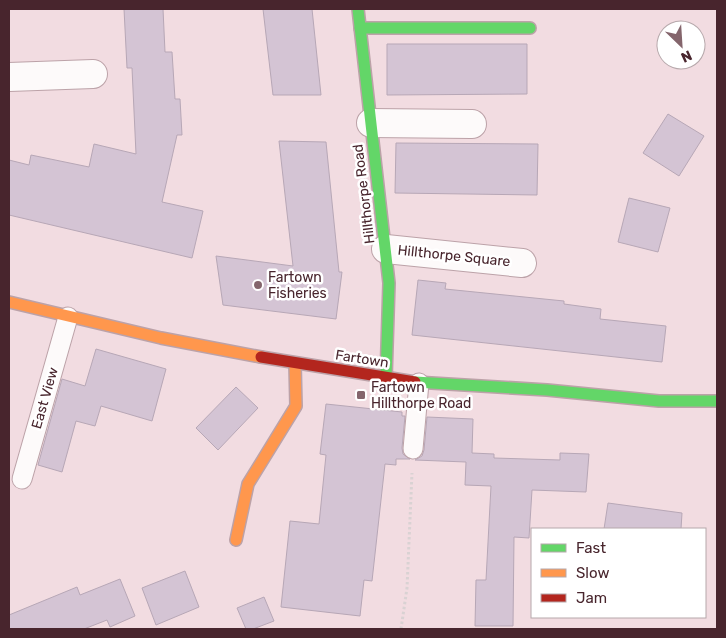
<svg xmlns="http://www.w3.org/2000/svg" width="726" height="638" font-family="Rubik,sans-serif">
<style>
.building{fill:#d4c4d4;stroke:#b7a7b6}
.lines{fill:none;stroke-linecap:round;stroke-linejoin:round}
.lane-casing{stroke:#bca2a8;stroke-width:21}
.street-casing{stroke:#bca2a8;stroke-width:30}
.fast-casing{stroke:#bca2a8;stroke-width:14}
.slow-casing{stroke:#bca2a8;stroke-width:14}
.jam-casing{stroke:#bca2a8;stroke-width:14}
.path{stroke:#d9d2d3;stroke-width:3;stroke-dasharray:2.5 2.5;stroke-linecap:butt}
.lane{stroke:#fdfafa;stroke-width:19}
.street{stroke:#fdfafa;stroke-width:28}
.fast{stroke:#63d668;stroke-width:11}
.slow{stroke:#ff974d;stroke-width:11}
.jam{stroke:#b3261e;stroke-width:11}
.poi-dot{fill:#84656c;stroke:#fff;stroke-width:2}
.labels{text-anchor:middle;dominant-baseline:central;stroke-width:5;stroke-linejoin:round;paint-order:stroke}
.street-label{font-size:14px;fill:#48252d;stroke:#fff}
.poi-label{font-size:14px;fill:#48252d;stroke:#fff;text-anchor:start}
</style>
<rect width="100%" height="100%" fill="#f2dce1"/>
<!-- building -->
<g class="building">
<path d="M 124,9 L 163,9 L 165,52 L 172,52 L 175,99 L 180,99 L 182,135 L 177,135 L 162,202 L 203,211 L 192,258 L 9,215 L 9,160 L 29,165 L 31,155 L 89,167 L 94,144 L 136,154 L 132,68 L 127,68 Z"/>
<path d="M 263,9 L 312,9 L 321,95 L 273,95 Z"/>
<path d="M 387,44 L 527,44 L 527,94 L 387,95 Z"/>
<path d="M 668,114 L 704,136 L 679,176 L 643,153 Z"/>
<path d="M 279,141 L 326,142 L 339,272 L 342,272 L 336,319 L 223,305 L 216,256 L 293,266 Z"/>
<path d="M 396,143 L 538,144 L 537,195 L 395,193 Z"/>
<path d="M 629,198 L 670,208 L 658,252 L 618,242 Z"/>
<path d="M 418,280 L 446,283 L 445,289 L 564,301 L 564,304 L 601,309 L 600,319 L 666,326 L 662,362 L 412,335 Z"/>
<path d="M 96,349 L 166,369 L 152,421 L 101,406 L 95,426 L 76,421 L 62,472 L 38,465 L 62,379 L 85,386 Z"/>
<path d="M 236,387 L 258,408 L 218,450 L 196,428 Z"/>
<path d="M 326,404 L 402,412 L 402,416 L 405,416 L 402,448 L 403,454 L 410,459 L 396,459 L 396,465 L 385,464 L 372,581 L 364,580 L 360,616 L 281,607 L 290,521 L 319,524 L 326,455 L 320,454 Z"/>
<path d="M 427,417 L 473,419 L 472,453 L 494,454 L 494,458 L 560,460 L 560,453 L 589,454 L 586,492 L 532,490 L 529,538 L 514,537 L 513,626 L 475,626 L 476,580 L 486,580 L 491,486 L 465,485 L 466,462 L 415,460 L 422,456 L 424,450 Z"/>
<path d="M 608,503 L 682,513 L 681,529 L 604,529 Z"/>
<path d="M 185,571 L 199,607 L 156,625 L 142,588 Z"/>
<path d="M 120,579 L 135,616 L 110,627 L 107,620 L 84,629 L 9,629 L 9,615 L 77,587 L 80,595 Z"/>
<path d="M 264,597 L 274,621 L 253,629 L 246,629 L 237,608 Z"/>
</g>
<g class="lines">
<defs>
<g id="lane">
<path d="M 413,449 L 419,383"/>
<path d="M 22,479 L 68,317"/>
</g>
<g id="street">
<path d="M 9,77 L 93,74"/>
<path d="M 371,123 L 472,124"/>
<path d="M 386,249 L 522,263"/>
</g>
<g id="fast">
<path d="M 358,9 L 389,283 L 386,378"/>
<path d="M 360,28 L 530,28"/>
<path d="M 415,382 L 547,390 L 659,401 L 717,401"/>
</g>
<g id="slow">
<path d="M 9,302 L 161,338 L 261,357"/>
<path d="M 236,540 L 248,484 L 296,406 L 295,364"/>
</g>
<path id="jam" d="M 261,357 L 415,382"/>
</defs>
<!-- lane casing -->
<use href="#lane" class="lane-casing"/>
<!-- street casing -->
<use href="#street" class="street-casing"/>
<!-- fast casing -->
<use href="#fast" class="fast-casing"/>
<!-- slow casing -->
<use href="#slow" class="slow-casing"/>
<!-- jam casing -->
<use href="#jam" class="jam-casing"/>
<!-- path -->
<path class="path" d="M 401,629 L 407,588 L 412,473"/>
<!-- lane -->
<use href="#lane" class="lane"/>
<!-- street -->
<use href="#street" class="street"/>
<!-- fast -->
<use href="#fast" class="fast"/>
<!-- slow -->
<use href="#slow" class="slow"/>
<!-- jam -->
<use href="#jam" class="jam"/>
</g>
<!-- markers -->
<g class="poi-dot">
<circle cx="258" cy="285" r="5"/>
<rect x="356" y="390" width="10" height="10" rx="2.5"/>
</g>
<g class="labels">
<!-- street labels -->
<g class="street-label">
<text transform="translate(364 194) rotate(-97)">Hillthorpe Road</text>
<text transform="translate(454 256) rotate(6)">Hillthorpe Square</text>
<text transform="translate(362 359) rotate(9)">Fartown</text>
<text transform="translate(45 398) rotate(-74)">East View</text>
</g>
<!-- poi labels -->
<g class="poi-label">
<text x="268" y="277">Fartown<tspan x="268" dy="16">Fisheries</tspan></text>
<text x="371" y="387">Fartown<tspan x="371" dy="16">Hillthorpe Road</tspan></text>
</g>
</g>
<!-- border -->
<rect width="726" height="638" fill="none" stroke="#48252d" stroke-width="20"/>
<!-- legend -->
<rect x="531" y="528" width="175" height="90" fill="#ffffff" stroke="#b6a8ab"/>
<rect x="541" y="544" width="25" height="8" fill="#63d668" stroke="#b6a8ab"/>
<text x="576" y="553" font-size="15" fill="#48252d">Fast</text>
<rect x="541" y="569" width="25" height="8" fill="#ff974d" stroke="#b6a8ab"/>
<text x="576" y="578" font-size="15" fill="#48252d">Slow</text>
<rect x="541" y="594" width="25" height="8" fill="#b3261e" stroke="#b6a8ab"/>
<text x="576" y="603" font-size="15" fill="#48252d">Jam</text>
<!-- north arrow -->
<g transform="translate(681 45) rotate(155)"><circle r="24" fill="#ffffff" stroke="#b6a8ab"/>
<path d="M0-4L9 19L0 12L-9 19Z" fill="#84656c"/>
<text y="-8" font-size="14" font-weight="bold" text-anchor="middle" fill="#48252d">N</text>
</g>
</svg>
